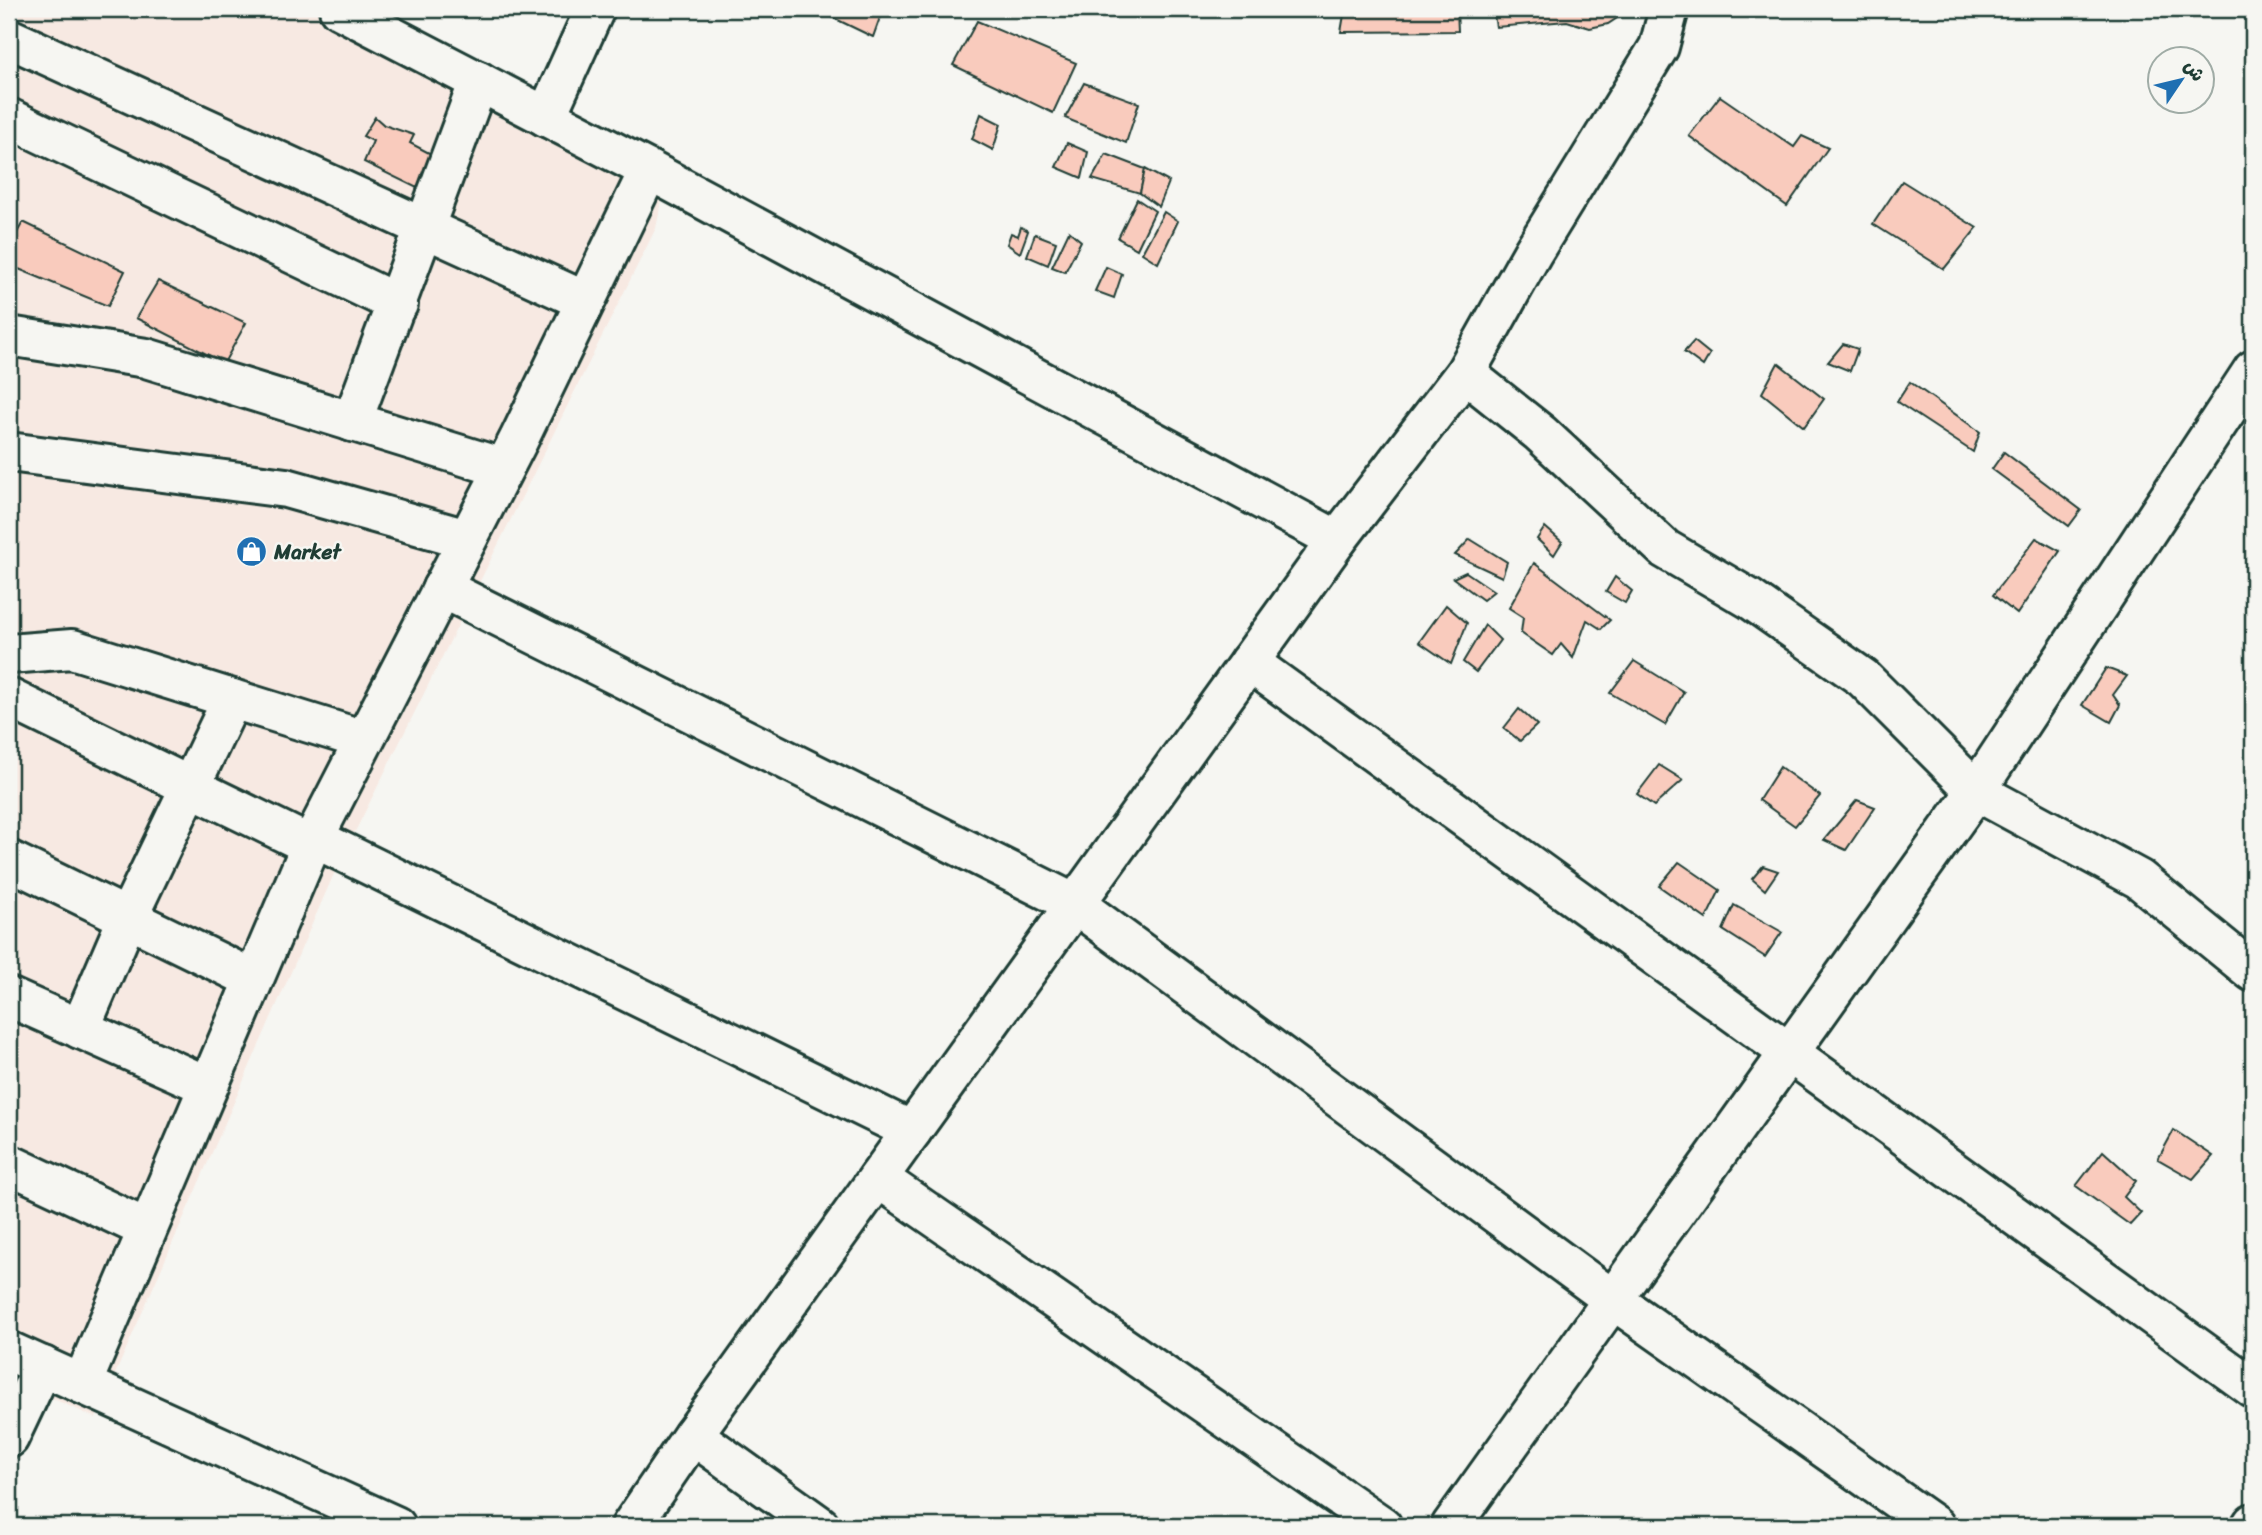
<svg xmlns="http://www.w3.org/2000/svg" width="2262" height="1535" font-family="Sriracha,'Playpen Sans Arabic',sans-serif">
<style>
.built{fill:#f7e9e2}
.building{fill:#f9cbbd;stroke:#1f3d34;stroke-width:2}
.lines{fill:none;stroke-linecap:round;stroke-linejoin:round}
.minor-casing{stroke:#1f3d34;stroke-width:44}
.minor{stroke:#f6f6f2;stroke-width:38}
.labels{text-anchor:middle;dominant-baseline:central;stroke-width:5;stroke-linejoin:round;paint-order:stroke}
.poi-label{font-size:21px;font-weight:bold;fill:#1f3d34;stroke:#f6f6f2;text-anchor:start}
</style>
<rect width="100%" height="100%" fill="#f6f6f2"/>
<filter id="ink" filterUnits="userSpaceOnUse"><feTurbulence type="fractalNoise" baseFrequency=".0143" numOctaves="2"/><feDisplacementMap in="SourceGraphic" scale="14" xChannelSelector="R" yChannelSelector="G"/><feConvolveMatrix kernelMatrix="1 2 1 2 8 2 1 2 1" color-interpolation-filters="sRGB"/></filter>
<g filter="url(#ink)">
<!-- built -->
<path class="built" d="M 9,9 L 381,9 L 671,158 L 656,228 L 333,876 L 96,1418 L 9,1379 Z"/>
<!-- building -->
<g class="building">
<path d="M 815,9 L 883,9 L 873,37 Z"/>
<path d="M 1345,9 L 1457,9 L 1458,31 L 1341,32 Z"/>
<path d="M 1493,9 L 1631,9 L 1608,24 L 1590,28 L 1567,21 L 1496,27 Z"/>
<path d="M 977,21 L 1076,63 L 1053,113 L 953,65 Z"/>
<path d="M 1084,83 L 1139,103 L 1126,143 L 1065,118 Z"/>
<path d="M 1720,96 L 1794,147 L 1802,136 L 1828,148 L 1787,206 L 1689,136 Z"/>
<path d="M 981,114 L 1001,124 L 993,150 L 972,139 Z"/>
<path d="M 375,117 L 384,125 L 414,135 L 410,143 L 433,155 L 417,188 L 364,162 L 373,141 L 363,136 Z"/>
<path d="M 1067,143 L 1088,152 L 1082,178 L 1056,167 Z"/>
<path d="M 1106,154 L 1145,169 L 1140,193 L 1092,179 Z"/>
<path d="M 1145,169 L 1169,182 L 1159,207 L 1140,193 Z"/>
<path d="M 1902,181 L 1977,228 L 1944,269 L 1873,224 Z"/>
<path d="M 1137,199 L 1155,211 L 1137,249 L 1118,238 Z"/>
<path d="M 1164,212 L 1178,221 L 1158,263 L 1142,253 Z"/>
<path d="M 23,222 L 125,271 L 108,306 L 9,265 L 9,247 Z"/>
<path d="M 1021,227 L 1028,231 L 1020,253 L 1007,244 L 1011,233 L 1018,236 Z"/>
<path d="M 1069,231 L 1081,241 L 1065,272 L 1052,267 Z"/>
<path d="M 1035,234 L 1056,242 L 1048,265 L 1027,256 Z"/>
<path d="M 1106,267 L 1122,274 L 1114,298 L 1095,291 Z"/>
<path d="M 158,281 L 246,323 L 224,363 L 136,318 Z"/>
<path d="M 1694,341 L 1710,354 L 1703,366 L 1684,352 Z"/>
<path d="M 1843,344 L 1858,349 L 1850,371 L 1828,362 Z"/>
<path d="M 1778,363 L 1824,399 L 1804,427 L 1762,393 Z"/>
<path d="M 1910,382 L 1980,432 L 1973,452 L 1897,402 Z"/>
<path d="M 2004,452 L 2081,510 L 2069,526 L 1992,469 Z"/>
<path d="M 1545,527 L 1562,542 L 1554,555 L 1537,539 Z"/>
<path d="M 2036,538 L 2060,551 L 2017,614 L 1993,595 Z"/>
<path d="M 1470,539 L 1507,562 L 1502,577 L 1455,555 Z"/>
<path d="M 1534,563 L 1610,620 L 1601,629 L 1587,620 L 1573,658 L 1561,644 L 1553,655 L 1521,633 L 1523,617 L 1509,608 Z"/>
<path d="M 1466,572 L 1494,591 L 1483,600 L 1453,578 Z"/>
<path d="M 1615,577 L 1632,591 L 1625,603 L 1606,592 Z"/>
<path d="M 1446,605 L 1467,623 L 1451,664 L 1419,642 Z"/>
<path d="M 1485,625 L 1500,640 L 1476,672 L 1463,662 Z"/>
<path d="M 1634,661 L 1684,692 L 1665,725 L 1610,693 Z"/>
<path d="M 2106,668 L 2127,676 L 2113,695 L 2120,705 L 2111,722 L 2082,705 Z"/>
<path d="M 1519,709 L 1537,725 L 1520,741 L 1504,728 Z"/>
<path d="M 1659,765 L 1683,780 L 1654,806 L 1637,794 Z"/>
<path d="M 1780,767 L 1820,796 L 1795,826 L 1759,800 Z"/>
<path d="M 1857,800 L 1875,807 L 1846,850 L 1824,840 Z"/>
<path d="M 1679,862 L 1720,890 L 1706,919 L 1659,886 Z"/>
<path d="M 1763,866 L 1778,871 L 1765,890 L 1752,879 Z"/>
<path d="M 1734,905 L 1782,932 L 1765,957 L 1723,930 Z"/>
<path d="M 2174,1130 L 2213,1156 L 2193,1179 L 2158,1159 Z"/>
<path d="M 2103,1151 L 2136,1181 L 2124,1197 L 2141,1213 L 2130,1225 L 2076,1186 Z"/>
</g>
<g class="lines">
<defs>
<g id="minor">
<path d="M 339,9 L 649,170 L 1337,540"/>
<path d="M 9,38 L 585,301"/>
<path d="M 546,117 L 595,9"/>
<path d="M 9,118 L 398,304"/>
<path d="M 9,336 L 146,358 L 503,468"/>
<path d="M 1465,373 L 1540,433 L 1665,549 L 1750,599 L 1863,678 L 1976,791 L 2139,879 L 2253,972"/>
<path d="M 352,422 L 479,81"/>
<path d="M 9,452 L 286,488 L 467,539"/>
<path d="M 442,588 L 1075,904 L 1612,1299 L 1935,1526"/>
<path d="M 9,654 L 72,649 L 364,740"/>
<path d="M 1249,662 L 2253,1388"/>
<path d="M 9,698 L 310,845"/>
<path d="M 314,838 L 912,1131"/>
<path d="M 9,860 L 253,979"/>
<path d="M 9,997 L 208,1086"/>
<path d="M 80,1029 L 128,917 L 232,699"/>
<path d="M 9,1164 L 147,1229"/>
<path d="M 878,1178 L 1382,1526"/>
<path d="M 9,1351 L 396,1526"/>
<path d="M 82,1384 L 314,838 L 519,439 L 649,170"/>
<path d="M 693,1435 L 820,1526"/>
<path d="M 9,1438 L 43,1366"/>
<path d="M 631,1526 L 693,1435 L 1337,540 L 1465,373 L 1533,252 L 1659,47 L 1669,9"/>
<path d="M 1451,1526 L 1976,791 L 2253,370"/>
<path d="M 2251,1526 L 2253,1523"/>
</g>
</defs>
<!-- minor casing -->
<use href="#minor" class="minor-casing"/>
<!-- minor -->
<use href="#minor" class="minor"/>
</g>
</g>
<!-- icons -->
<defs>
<symbol id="shop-disc" viewBox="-11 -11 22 22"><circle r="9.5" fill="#1f6fb2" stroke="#f6f6f2"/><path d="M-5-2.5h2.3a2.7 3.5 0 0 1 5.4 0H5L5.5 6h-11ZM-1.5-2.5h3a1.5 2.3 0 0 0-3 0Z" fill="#fff"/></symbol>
</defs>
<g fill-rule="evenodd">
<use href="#shop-disc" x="234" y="534" width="35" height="35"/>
</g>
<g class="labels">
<!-- poi labels -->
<g class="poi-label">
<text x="274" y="552">Market</text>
</g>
</g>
<!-- margin -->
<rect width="2262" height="1535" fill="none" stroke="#f6f6f2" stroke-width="35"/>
<rect x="18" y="18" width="2227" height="1500" fill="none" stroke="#1f3d34" stroke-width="2.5" filter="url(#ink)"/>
<!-- north arrow -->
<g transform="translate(2181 80) rotate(55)"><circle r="33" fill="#f6f6f2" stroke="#a0aca6" stroke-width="2"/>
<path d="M0-5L12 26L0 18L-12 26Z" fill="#1f6fb2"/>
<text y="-10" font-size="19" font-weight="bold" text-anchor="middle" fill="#1f3d34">ش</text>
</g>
</svg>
